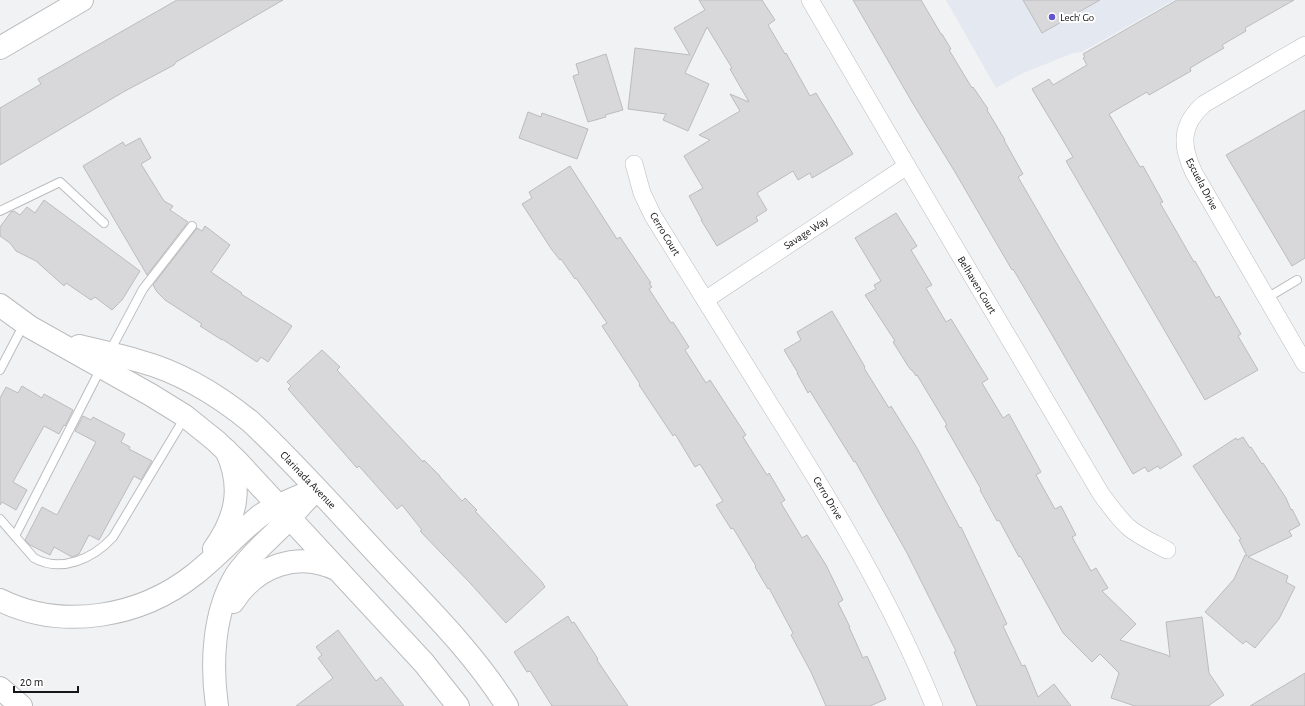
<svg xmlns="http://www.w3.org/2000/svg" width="1305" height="706" font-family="'Alegreya Sans',sans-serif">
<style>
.built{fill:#e3e8f1}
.building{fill:#d8d8da;stroke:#bcbcbe}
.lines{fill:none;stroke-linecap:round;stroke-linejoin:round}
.lane-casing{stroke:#bbbcbe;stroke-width:10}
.street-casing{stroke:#bbbcbe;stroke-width:18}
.secondary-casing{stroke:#bbbcbe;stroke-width:24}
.highway-casing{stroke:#bbbcbe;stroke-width:24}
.lane{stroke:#fff;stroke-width:8}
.street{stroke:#fff;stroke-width:17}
.secondary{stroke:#fff;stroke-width:22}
.highway{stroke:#fff;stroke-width:22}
.poi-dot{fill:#6355ce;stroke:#fff;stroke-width:1.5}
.labels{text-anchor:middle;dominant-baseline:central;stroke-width:4;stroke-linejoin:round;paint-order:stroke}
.poi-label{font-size:11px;fill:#161617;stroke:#fff;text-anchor:start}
.street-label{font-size:11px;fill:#161617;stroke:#fff}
</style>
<rect width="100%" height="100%" fill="#f1f2f4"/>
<!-- built -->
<path class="built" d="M 946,0 L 1174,0 L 1082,52 L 1073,53 L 1023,73 L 996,88 Z"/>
<!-- building -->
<g class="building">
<path d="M 177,0 L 283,0 L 176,62 L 174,65 L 125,91 L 0,165 L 0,108 L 41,84 L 38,79 Z"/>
<path d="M 699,0 L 762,0 L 775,20 L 768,25 L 785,54 L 786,53 L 810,96 L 816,93 L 853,154 L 812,178 L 810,173 L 798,180 L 793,171 L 757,193 L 767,210 L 756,217 L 758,221 L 717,246 L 701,220 L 702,220 L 689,196 L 703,188 L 684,156 L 710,140 L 699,135 L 740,111 L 730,94 L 749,102 L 730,69 L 732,68 L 707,27 L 685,73 L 709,84 L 688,131 L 663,120 L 666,114 L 628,109 L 635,48 L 690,55 L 674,28 L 705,10 Z"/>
<path d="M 853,0 L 921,0 L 941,34 L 942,34 L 951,49 L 949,50 L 972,88 L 973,87 L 988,109 L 987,110 L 1005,140 L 1004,140 L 1023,174 L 1018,177 L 1047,227 L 1182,455 L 1160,469 L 1158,466 L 1148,472 L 1145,467 L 1133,474 L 1051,333 L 1013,269 L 1012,270 L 955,172 L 912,102 Z"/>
<path d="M 1023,0 L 1100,0 L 1042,33 Z"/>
<path d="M 1177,0 L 1294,0 L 1245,28 L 1246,31 L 1222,45 L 1224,48 L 1190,68 L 1191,71 L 1149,95 L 1147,92 L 1109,114 L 1140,167 L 1143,166 L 1163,202 L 1160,203 L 1194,262 L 1195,261 L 1216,298 L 1219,296 L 1241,334 L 1238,336 L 1258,370 L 1205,400 L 1066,161 L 1073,157 L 1032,89 L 1049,79 L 1053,85 L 1087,65 L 1083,58 L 1085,57 L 1083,54 Z"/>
<path d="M 606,54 L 623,110 L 605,115 L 606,117 L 588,122 L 573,76 L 579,74 L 576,64 Z"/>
<path d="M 1305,110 L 1305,258 L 1292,266 L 1226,155 Z"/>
<path d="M 528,112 L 541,117 L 542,113 L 588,129 L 577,159 L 519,138 Z"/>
<path d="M 140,138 L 151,158 L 141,164 L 164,201 L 173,206 L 170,210 L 188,222 L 147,275 L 83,166 L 123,142 L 125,146 Z"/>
<path d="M 570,166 L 617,239 L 620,237 L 651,283 L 649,283 L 652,287 L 649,289 L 671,323 L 673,322 L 689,347 L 685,350 L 706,383 L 710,380 L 746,435 L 743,437 L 767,475 L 769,473 L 785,500 L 781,503 L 802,538 L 807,535 L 826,565 L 843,600 L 838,603 L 850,627 L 849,627 L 863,658 L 867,656 L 886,699 L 870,706 L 826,706 L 811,672 L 791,635 L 793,633 L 769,588 L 768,589 L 755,567 L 756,566 L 733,528 L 731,529 L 716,505 L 723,501 L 700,464 L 695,467 L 675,434 L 673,436 L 639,385 L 640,384 L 602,326 L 607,323 L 583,288 L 576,278 L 575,279 L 561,259 L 560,260 L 552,250 L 522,204 L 532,198 L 529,192 Z"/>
<path d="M 44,200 L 140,271 L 122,300 L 112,310 L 95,297 L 91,300 L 66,283 L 64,286 L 36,261 L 16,251 L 10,243 L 0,236 L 0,227 L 11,212 L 14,211 L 20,215 L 27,207 L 35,213 Z"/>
<path d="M 896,213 L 917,246 L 911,250 L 932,285 L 926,288 L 946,322 L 951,319 L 988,379 L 982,383 L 1003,418 L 1009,414 L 1041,472 L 1036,475 L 1055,509 L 1061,506 L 1076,535 L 1072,537 L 1091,571 L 1096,568 L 1108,588 L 1102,591 L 1136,624 L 1120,640 L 1167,655 L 1170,657 L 1166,622 L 1202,617 L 1209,673 L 1224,695 L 1208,706 L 1135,706 L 1111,698 L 1119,673 L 1100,654 L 1092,662 L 1063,633 L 1022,559 L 1020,556 L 1019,557 L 999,520 L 997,521 L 980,490 L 981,489 L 945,426 L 947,425 L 917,375 L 916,376 L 912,370 L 911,370 L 908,366 L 893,342 L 895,341 L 865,295 L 876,289 L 874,285 L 881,281 L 855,238 Z"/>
<path d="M 205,226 L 230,245 L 211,272 L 242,293 L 241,294 L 292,326 L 268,362 L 261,357 L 257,362 L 222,339 L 222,340 L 200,326 L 202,324 L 165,300 L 157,292 L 153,285 L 197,228 L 202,231 Z"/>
<path d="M 832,311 L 865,367 L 864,368 L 889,408 L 891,406 L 917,448 L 960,528 L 961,527 L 1007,624 L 1003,626 L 1022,666 L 1025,665 L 1038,697 L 1054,684 L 1071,706 L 977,706 L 954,652 L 956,651 L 907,553 L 855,461 L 854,462 L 810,391 L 808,393 L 797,373 L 798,373 L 784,350 L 801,340 L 797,332 Z"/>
<path d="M 322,350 L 340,367 L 337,370 L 423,462 L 424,460 L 440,476 L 440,477 L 462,501 L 465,498 L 477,510 L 475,511 L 542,582 L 545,587 L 506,623 L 471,584 L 420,531 L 422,530 L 402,505 L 397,509 L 359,466 L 357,468 L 288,389 L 291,386 L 287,382 Z"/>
<path d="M 22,386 L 42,398 L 44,394 L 73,410 L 65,426 L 64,425 L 59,434 L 44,426 L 13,482 L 27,490 L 16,510 L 2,502 L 0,505 L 0,398 L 6,387 L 18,393 Z"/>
<path d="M 83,416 L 91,420 L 93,417 L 125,434 L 121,442 L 130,447 L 129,449 L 152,461 L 141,480 L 134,476 L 99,540 L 89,535 L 79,554 L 72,557 L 54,547 L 50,555 L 30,545 L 25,540 L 42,507 L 57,515 L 96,442 L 75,431 Z"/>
<path d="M 1243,437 L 1250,448 L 1251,447 L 1262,464 L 1263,463 L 1286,498 L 1291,510 L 1292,509 L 1300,525 L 1289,531 L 1292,536 L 1248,557 L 1288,576 L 1286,582 L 1295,587 L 1279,619 L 1255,648 L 1246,641 L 1243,644 L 1205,612 L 1234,579 L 1245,555 L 1247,556 L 1239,540 L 1241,539 L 1193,466 L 1236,438 L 1237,440 Z"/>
<path d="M 568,616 L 572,623 L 574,622 L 598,659 L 597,660 L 628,706 L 552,706 L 530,671 L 527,672 L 514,652 Z"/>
<path d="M 338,630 L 376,681 L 381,677 L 404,706 L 296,706 L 333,678 L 318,658 L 322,655 L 316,647 Z"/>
<path d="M 1305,673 L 1305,706 L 1250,706 Z"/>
</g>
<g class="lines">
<defs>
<g id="lane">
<path d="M 0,211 L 60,182 L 104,223"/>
<path d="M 1267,298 L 1297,280"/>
<path d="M 110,351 L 143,289 L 192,226"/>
<path d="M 0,370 L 24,324"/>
<path d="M 0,519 L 34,558 C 61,573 93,559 113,537 L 185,417"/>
<path d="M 15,536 L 101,368"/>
</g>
<g id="street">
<path d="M 810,0 L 907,166 L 1101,494 C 1109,505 1117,516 1127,526 C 1138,536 1154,543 1167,550"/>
<path d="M 1305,45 L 1204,104 C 1180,125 1181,146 1194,173 L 1305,364"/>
<path d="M 634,164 L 642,193 L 653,216 C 693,281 734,346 774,411 C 834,506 892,602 934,706"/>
<path d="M 705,300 L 907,166"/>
</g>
<g id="secondary">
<path d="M 0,48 L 82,0"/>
<path d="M 0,305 L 30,327 L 151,395 L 185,416 L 216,441 L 237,461 L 424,663 L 458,706"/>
<path d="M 79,346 C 99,351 119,355 139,361 C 180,372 218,395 251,422 C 297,465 340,514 383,560 C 427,607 473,652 507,706"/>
</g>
<g id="highway">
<path d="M 214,549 C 237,517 243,486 226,450"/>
<path d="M 0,600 C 63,631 141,617 195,574 C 218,556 238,533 261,515 C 278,504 298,497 316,489"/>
<path d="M 233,602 C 256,566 298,550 338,570"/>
<path d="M 0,688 L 21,706"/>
<path d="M 217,706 C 211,664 213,612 236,575 C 249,556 266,542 282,526 C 292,516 301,505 311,495"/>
</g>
</defs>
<!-- lane casing -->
<use href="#lane" class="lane-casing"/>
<!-- street casing -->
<use href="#street" class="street-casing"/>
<!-- secondary casing -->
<use href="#secondary" class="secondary-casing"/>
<!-- highway casing -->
<use href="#highway" class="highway-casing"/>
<!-- lane -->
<use href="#lane" class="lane"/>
<!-- street -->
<use href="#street" class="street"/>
<!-- secondary -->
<use href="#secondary" class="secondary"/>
<!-- highway -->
<use href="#highway" class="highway"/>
</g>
<!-- markers -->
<circle class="poi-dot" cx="1052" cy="17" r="4"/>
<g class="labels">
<!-- poi labels -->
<g class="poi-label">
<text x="1060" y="17">Lech' Go</text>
</g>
<!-- street labels -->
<g class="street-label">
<text transform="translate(1202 184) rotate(62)">Escuela Drive</text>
<text transform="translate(806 233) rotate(-33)">Savage Way</text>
<text transform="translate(665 234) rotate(59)">Cerro Court</text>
<text transform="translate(977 285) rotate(59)">Belhaven Court</text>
<text transform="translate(308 480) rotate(46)">Clarinada Avenue</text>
<text transform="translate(828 498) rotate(59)">Cerro Drive</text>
</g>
</g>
<!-- scale -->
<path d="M14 686v6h64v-6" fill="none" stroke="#161617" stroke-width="2"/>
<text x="20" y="686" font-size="12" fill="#161617" stroke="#ffffff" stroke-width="3" paint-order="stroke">20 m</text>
</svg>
